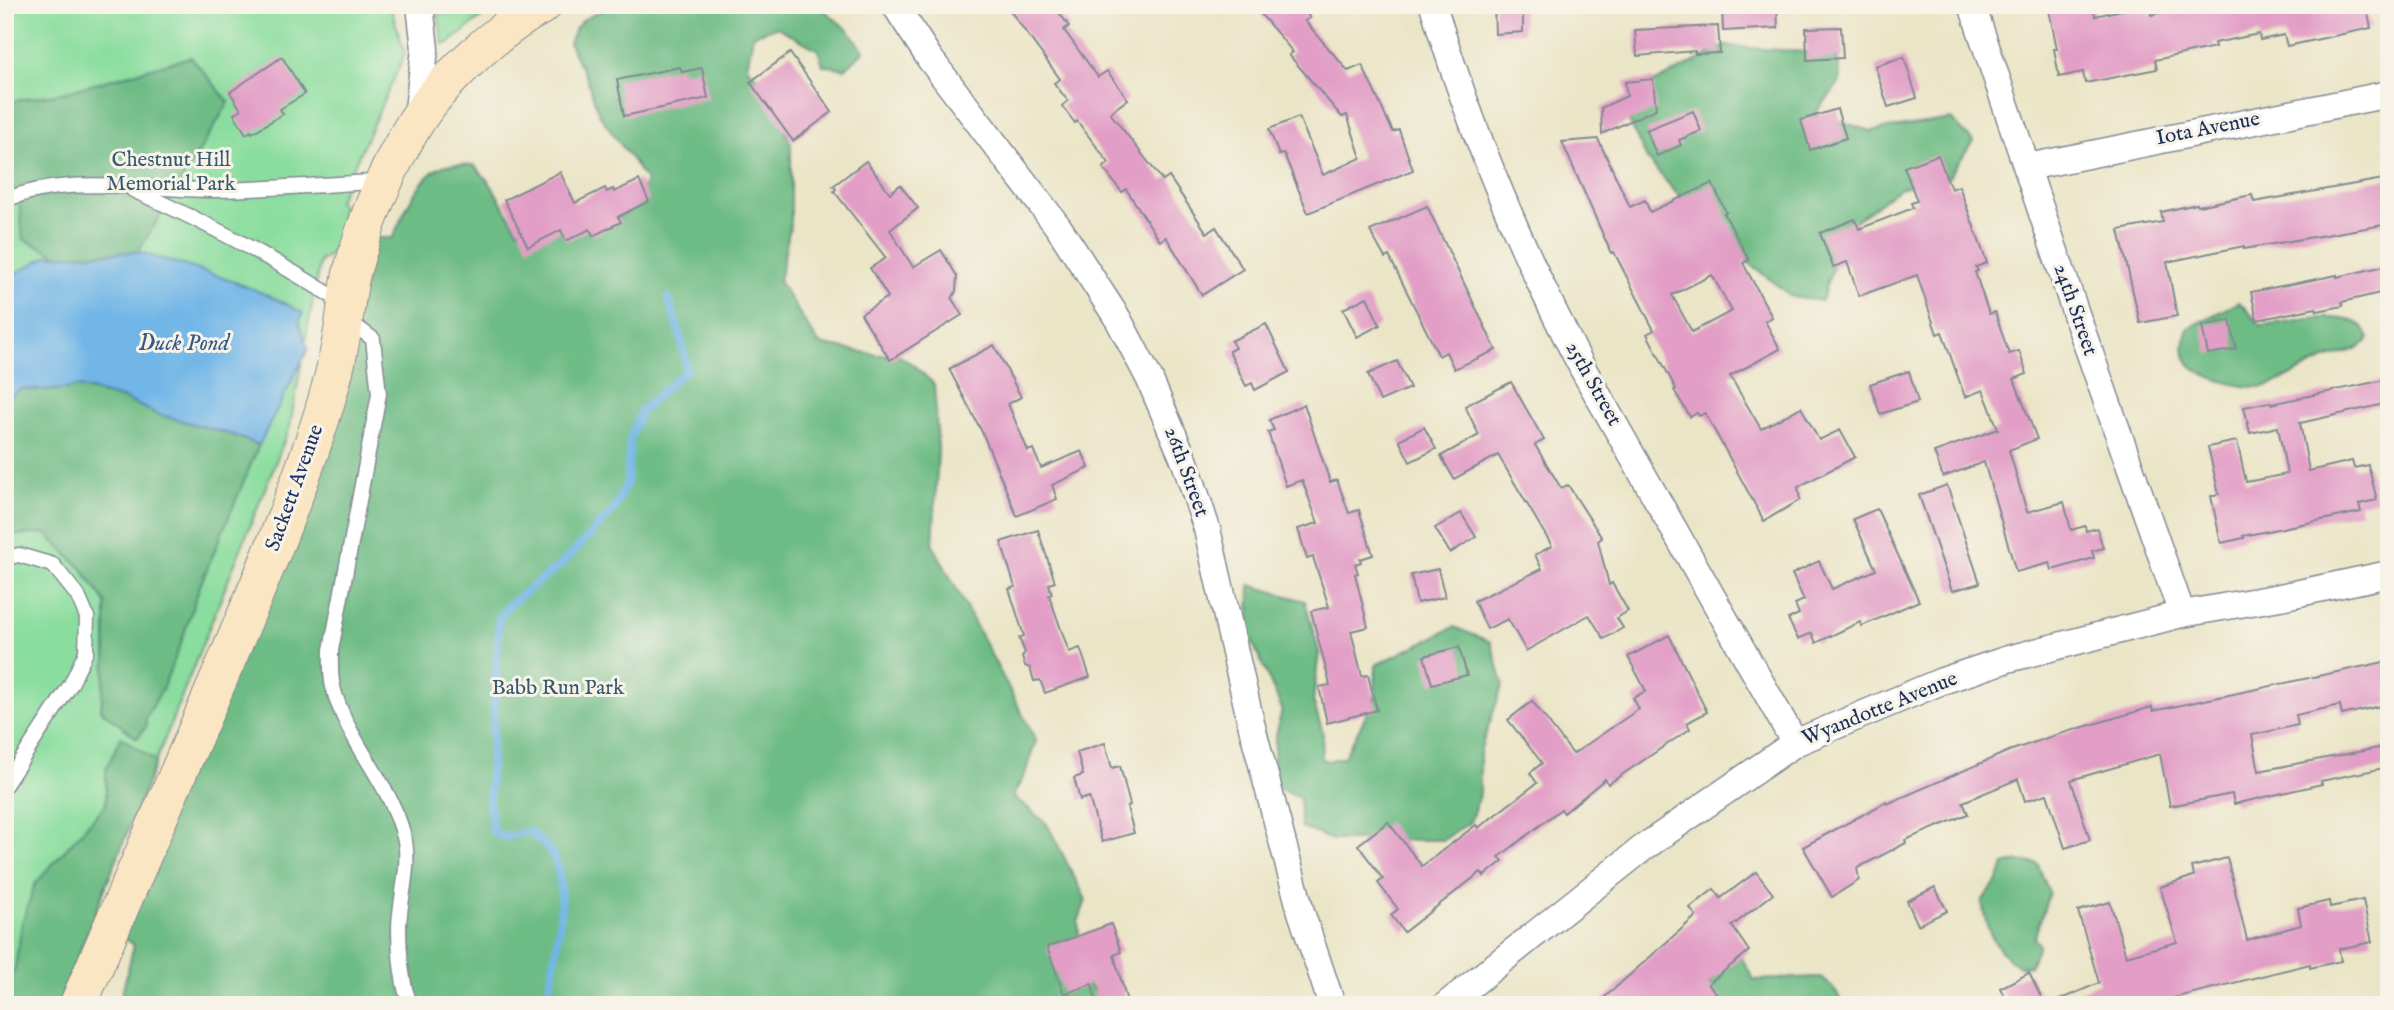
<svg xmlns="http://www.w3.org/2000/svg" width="2394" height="1010" font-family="'IM FELL English',serif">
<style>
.green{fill:#89dd9e;stroke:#52867e;stroke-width:2}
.forest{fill:#6ebc85;stroke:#447672;stroke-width:2}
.water{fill:#71b6e7;stroke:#4672a2;stroke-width:2}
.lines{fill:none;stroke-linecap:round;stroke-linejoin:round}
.stream{stroke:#71b6e7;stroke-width:8}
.building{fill:#e29ec6;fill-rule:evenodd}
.lane-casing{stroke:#838a92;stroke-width:17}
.street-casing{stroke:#838a92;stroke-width:29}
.secondary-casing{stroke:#838a92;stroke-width:39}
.lane{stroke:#fff;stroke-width:14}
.street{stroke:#fff;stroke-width:26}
.secondary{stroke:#fbe6c4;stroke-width:37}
.labels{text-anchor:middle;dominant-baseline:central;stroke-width:6;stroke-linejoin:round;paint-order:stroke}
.street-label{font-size:21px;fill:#1b2f5e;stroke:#f7f3e8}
.park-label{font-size:21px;fill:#365a6e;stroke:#f7f3e8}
.water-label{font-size:23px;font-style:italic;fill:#355887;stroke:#f7f3e8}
</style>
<rect width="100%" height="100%" fill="#f7f3e8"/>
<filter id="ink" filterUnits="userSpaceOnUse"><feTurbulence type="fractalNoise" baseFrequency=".0143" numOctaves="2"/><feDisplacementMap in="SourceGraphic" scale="14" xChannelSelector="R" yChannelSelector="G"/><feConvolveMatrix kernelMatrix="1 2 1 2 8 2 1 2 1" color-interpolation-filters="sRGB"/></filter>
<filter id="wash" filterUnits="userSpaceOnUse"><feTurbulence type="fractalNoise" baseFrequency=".00686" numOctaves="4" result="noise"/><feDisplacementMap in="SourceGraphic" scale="28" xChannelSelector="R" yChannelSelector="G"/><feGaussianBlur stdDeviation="1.57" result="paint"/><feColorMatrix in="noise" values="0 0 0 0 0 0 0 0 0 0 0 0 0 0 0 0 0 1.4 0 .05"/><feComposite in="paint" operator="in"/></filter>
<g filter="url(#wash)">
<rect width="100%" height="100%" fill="#ebe5c7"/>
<!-- green -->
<g class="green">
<path d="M 5,5 L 173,5 L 248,11 L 267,5 L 390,5 L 405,54 L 338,201 L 343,206 C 341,224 339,254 320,261 L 290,426 L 58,1005 L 5,1005 Z"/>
<path d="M 481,10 L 483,16 L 449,43 L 443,45 L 438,14 Z"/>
</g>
<!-- forest -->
<g class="forest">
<path d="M 617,5 L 818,5 L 849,31 L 864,51 L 845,69 L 823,65 L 818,50 L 777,27 L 753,35 L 747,67 L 765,86 L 791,144 L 791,222 L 779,281 L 819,344 L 878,355 L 896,354 L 912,364 L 934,384 L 938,449 L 933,545 L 1036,740 L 1025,774 L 1013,796 L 1047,824 L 1086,900 L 1078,922 L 1080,951 L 1089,985 L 1106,1005 L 119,1005 L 134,945 L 111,928 L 255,594 L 363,238 L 393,238 C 402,216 421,170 447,165 C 456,164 466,165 474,165 L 490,183 L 518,230 L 603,228 L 636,206 L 646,180 L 599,114 L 586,77 L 569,44 C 576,17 593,14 617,5 Z"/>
<path d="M 1725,46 L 1818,53 L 1839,60 L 1840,82 L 1815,114 L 1871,131 L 1951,119 L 1973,141 L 1948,178 L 1899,188 L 1853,223 L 1827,282 L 1822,301 L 1792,297 L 1738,254 L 1696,216 L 1647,159 L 1629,121 L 1648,86 Z"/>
<path d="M 191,57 L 229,102 L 138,252 L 59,256 L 23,239 L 18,190 L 5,193 L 5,102 L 62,93 Z"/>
<path d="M 2239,302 L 2261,325 C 2288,322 2329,313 2355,322 C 2363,325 2366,332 2369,339 C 2361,351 2340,353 2326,359 C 2306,367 2286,380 2266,386 C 2248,391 2196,377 2187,360 C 2182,350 2185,338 2188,328 Z"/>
<path d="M 78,387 L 125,399 L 157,414 L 230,434 L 259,445 L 199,588 L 180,646 L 162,689 L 146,718 L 146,727 L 137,738 L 101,710 L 106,660 L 106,603 L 81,568 L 45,533 L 5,536 L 5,400 L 20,389 L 55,390 Z"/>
<path d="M 1250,585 L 1305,601 L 1319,652 L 1313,701 L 1323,733 L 1321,758 L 1327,761 L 1344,757 L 1375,699 L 1376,665 L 1454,627 L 1491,642 L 1503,684 L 1480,751 L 1480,793 L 1470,822 L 1443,840 L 1332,840 L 1301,827 L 1300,798 L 1273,786 L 1275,740 L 1282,709 L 1249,634 Z"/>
<path d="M 121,737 L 156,761 L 58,1005 L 5,1005 L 5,994 L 15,968 L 22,923 L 35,884 L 106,804 L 106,769 Z"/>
<path d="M 2019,861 L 2038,864 L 2049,893 L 2034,939 L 2039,944 L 2030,965 L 2019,967 C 1994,949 1986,931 1982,901 L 1999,878 L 2004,865 Z"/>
<path d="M 1737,950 L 1754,980 L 1819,977 L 1833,987 L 1841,1001 L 1837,1005 L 1698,1005 L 1708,993 L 1714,961 Z"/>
</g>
<!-- water -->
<path class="water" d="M 138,252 C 195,268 251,284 303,313 L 299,323 L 308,349 L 259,445 L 230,434 L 157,414 L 125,399 L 78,387 L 55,390 L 20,389 L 5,400 L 5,279 L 47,256 Z"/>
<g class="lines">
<!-- stream -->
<path class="stream" d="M 546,1005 C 553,966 574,883 549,850 C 544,843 535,837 529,831 L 506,837 L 493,832 L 489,801 L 499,618 L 511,603 L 563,563 L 613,511 L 627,483 L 630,439 L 641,411 L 687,369 L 679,332 L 668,298"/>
</g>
<g id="blocks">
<!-- building -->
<g class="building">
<path d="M 1006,5 L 1053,5 L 1069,26 L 1064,30 L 1098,77 L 1107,71 L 1128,99 L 1110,113 L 1163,181 L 1169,177 L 1207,233 L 1216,227 L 1243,269 L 1202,295 L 1166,237 L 1160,241 L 1126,189 L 1122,192 L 1103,168 L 1109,163 L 1077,121 L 1075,123 L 1062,106 L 1068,101 L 1054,83 L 1060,79 Z"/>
<path d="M 1253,5 L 1300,5 L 1310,18 L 1305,21 L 1348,71 L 1362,65 L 1393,132 L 1399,130 L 1413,170 L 1308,213 L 1284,154 L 1279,155 L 1269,129 L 1299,117 L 1323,175 L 1361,158 L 1347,115 L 1342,117 L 1289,55 L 1293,52 Z"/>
<path d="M 1494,5 L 1523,5 L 1523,32 L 1495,34 Z"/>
<path d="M 1722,5 L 1777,5 L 1778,28 L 1723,31 Z"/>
<path d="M 2048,5 L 2093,5 L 2095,16 L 2144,5 L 2149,5 L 2151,15 L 2193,5 L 2209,5 L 2211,11 L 2240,5 L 2366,5 L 2371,28 L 2287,46 L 2284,35 L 2260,40 L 2259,34 L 2214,43 L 2215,47 L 2155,60 L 2157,69 L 2085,83 L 2083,72 L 2059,77 L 2054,49 L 2057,49 Z"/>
<path d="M 1718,26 L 1720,53 L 1695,54 L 1695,51 L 1637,56 L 1635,30 Z"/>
<path d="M 1841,27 L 1843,58 L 1807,60 L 1806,28 Z"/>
<path d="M 790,53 L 832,112 L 793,141 L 750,82 Z"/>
<path d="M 282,57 L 305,94 L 280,109 L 283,114 L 252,133 L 251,131 L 246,134 L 234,114 L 241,110 L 230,92 Z"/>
<path d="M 1904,57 L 1917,98 L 1888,107 L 1875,66 Z"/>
<path d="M 680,67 L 682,72 L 702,68 L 708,98 L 624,116 L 617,80 Z"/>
<path d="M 1653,79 L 1656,109 L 1602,134 L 1601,108 L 1627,96 L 1625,82 Z"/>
<path d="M 1837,109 L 1846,138 L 1810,150 L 1801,120 Z"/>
<path d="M 1693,111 L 1701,131 L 1679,140 L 1681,145 L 1657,156 L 1646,130 Z"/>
<path d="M 1598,139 L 1630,207 L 1645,200 L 1650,212 L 1712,183 L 1726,212 L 1724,213 L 1749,260 L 1743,263 L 1772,317 L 1765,321 L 1780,349 L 1730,376 L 1761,429 L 1801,407 L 1819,440 L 1840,430 L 1855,457 L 1798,487 L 1800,500 L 1764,521 L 1705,413 L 1699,416 L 1697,413 L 1690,417 L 1674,390 L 1676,389 L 1647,334 L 1654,330 L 1614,252 L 1611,253 L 1562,142 ZM 1712,275 L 1732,311 L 1692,332 L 1672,295 Z"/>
<path d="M 1938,155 L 1951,189 L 1959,186 L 1987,263 L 1976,267 L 1978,271 L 1975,272 L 1989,314 L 1995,312 L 2009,354 L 2019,351 L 2027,374 L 2014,379 L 2037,439 L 2009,450 L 2027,512 L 2064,502 L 2071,530 L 2085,526 L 2086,531 L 2097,528 L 2103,548 L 2092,551 L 2094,558 L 2052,570 L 2050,563 L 2016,572 L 1984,462 L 1943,477 L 1934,452 L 1998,429 L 1983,390 L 1965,397 L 1942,332 L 1937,334 L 1917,275 L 1859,296 L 1847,262 L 1833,267 L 1820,233 L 1855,219 L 1859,229 L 1913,208 L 1911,203 L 1917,201 L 1904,167 Z"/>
<path d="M 866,161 L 890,193 L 900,185 L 918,208 L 890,230 L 913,267 L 941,250 L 957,276 L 956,291 L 952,299 L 962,315 L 890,360 L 861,314 L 888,297 L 870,268 L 886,258 L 834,191 L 836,189 L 833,186 Z"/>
<path d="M 560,172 L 575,203 L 605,188 L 607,192 L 613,189 L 614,192 L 639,180 L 649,201 L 618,217 L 621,222 L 593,236 L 590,229 L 566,241 L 561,230 L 528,247 L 504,200 Z"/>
<path d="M 2389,178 L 2389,224 L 2244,249 L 2244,246 L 2167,262 L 2177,316 L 2140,323 L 2119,230 L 2163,222 L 2161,212 L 2197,204 L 2198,206 L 2252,195 L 2254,202 Z"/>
<path d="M 1427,206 L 1496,350 L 1454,369 L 1446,352 L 1439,356 L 1389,256 L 1385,258 L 1370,231 Z"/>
<path d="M 2389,265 L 2389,291 L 2342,302 L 2343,306 L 2317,311 L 2316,308 L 2257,320 L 2251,292 L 2337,275 L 2337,277 Z"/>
<path d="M 1367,297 L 1380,325 L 1357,337 L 1343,309 Z"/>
<path d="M 2230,320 L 2236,349 L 2208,354 L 2202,326 Z"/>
<path d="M 1266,324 L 1289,372 L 1255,390 L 1252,383 L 1246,386 L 1229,351 L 1235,348 L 1231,341 Z"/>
<path d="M 994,345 L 1021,397 L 1008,404 L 1028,451 L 1033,449 L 1041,468 L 1082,451 L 1089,468 L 1052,485 L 1057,499 L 1017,516 L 982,432 L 949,369 Z"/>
<path d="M 1397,361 L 1410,388 L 1380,401 L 1368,374 Z"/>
<path d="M 1909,371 L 1918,402 L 1880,414 L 1870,384 Z"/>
<path d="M 2389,379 L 2389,403 L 2300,423 L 2309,471 L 2352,461 L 2354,468 L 2368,465 L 2377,500 L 2359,504 L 2361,512 L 2243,536 L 2244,538 L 2221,543 L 2211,496 L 2219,494 L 2208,447 L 2237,441 L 2246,482 L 2287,474 L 2278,427 L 2250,433 L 2244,407 L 2270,402 L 2271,404 Z"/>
<path d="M 1511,382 L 1544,440 L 1535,445 L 1561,488 L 1568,485 L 1602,538 L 1598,541 L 1609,585 L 1612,583 L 1628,611 L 1617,618 L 1623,628 L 1604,639 L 1589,615 L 1526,651 L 1508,619 L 1487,629 L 1474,601 L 1542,569 L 1535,555 L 1552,546 L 1498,455 L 1454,479 L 1441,456 L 1479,435 L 1465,406 Z"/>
<path d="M 1304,404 L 1330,482 L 1337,480 L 1349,513 L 1359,510 L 1373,555 L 1360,559 L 1361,562 L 1355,564 L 1358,573 L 1355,574 L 1368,627 L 1351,631 L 1362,676 L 1368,675 L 1377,710 L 1327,723 L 1319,687 L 1330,685 L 1311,611 L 1329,607 L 1313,557 L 1307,559 L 1298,529 L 1318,523 L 1302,480 L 1286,486 L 1268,432 L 1274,430 L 1269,420 Z"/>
<path d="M 1424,427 L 1436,449 L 1410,462 L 1399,440 Z"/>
<path d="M 1947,485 L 1980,583 L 1952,591 L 1919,495 Z"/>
<path d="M 1877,509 L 1919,601 L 1862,626 L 1860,622 L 1816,643 L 1812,633 L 1798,639 L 1788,619 L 1799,614 L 1795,604 L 1804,600 L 1792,574 L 1819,561 L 1832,589 L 1876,570 L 1853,519 Z"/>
<path d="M 1461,513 L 1476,537 L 1450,553 L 1435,528 Z"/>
<path d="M 1038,530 L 1055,582 L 1049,584 L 1052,594 L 1049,595 L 1069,652 L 1080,648 L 1090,677 L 1045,693 L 1040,680 L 1034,681 L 1030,668 L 1025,666 L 1022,657 L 1025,652 L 1019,638 L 1024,636 L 1009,589 L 1015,587 L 1001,542 Z"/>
<path d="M 1438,569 L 1445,597 L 1417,603 L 1411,575 Z"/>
<path d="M 1669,635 L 1707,712 L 1687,723 L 1690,729 L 1620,776 L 1608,784 L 1605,779 L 1564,813 L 1561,809 L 1499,857 L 1503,861 L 1484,876 L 1481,872 L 1404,932 L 1391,915 L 1398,909 L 1378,883 L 1383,879 L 1358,845 L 1388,822 L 1422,866 L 1476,825 L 1478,828 L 1537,783 L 1530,773 L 1542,763 L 1508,720 L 1532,701 L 1573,754 L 1639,709 L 1633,698 L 1646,691 L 1628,657 Z"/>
<path d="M 1459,647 L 1467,675 L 1432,684 L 1424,656 Z"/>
<path d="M 2389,661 L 2389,704 L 2342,715 L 2340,705 L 2296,715 L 2298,725 L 2252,735 L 2259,771 L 2389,746 L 2389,767 L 2321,781 L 2322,784 L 2234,804 L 2232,794 L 2170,806 L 2160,754 L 2071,780 L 2090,840 L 2065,848 L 2047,794 L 2025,801 L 2018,779 L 1963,802 L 1968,814 L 1905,840 L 1906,843 L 1857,868 L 1859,880 L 1832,897 L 1803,847 L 1886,802 L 1887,804 L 2009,751 L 2053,736 L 2152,707 L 2153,711 Z"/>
<path d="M 1105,743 L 1112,768 L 1120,766 L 1130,805 L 1127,807 L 1134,833 L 1102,842 L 1089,797 L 1080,800 L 1074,778 L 1083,775 L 1077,752 Z"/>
<path d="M 2227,858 L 2247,940 L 2301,925 L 2298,908 L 2329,901 L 2330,907 L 2363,900 L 2372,942 L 2339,949 L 2341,961 L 2310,968 L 2310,964 L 2145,1005 L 2047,1005 L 2099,983 L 2078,911 L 2110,902 L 2126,956 L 2177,942 L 2160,887 L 2194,876 L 2192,867 Z"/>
<path d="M 1756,872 L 1773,894 L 1732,926 L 1749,951 L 1708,984 L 1726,1005 L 1596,1005 L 1696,916 L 1690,908 L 1714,889 L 1721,898 Z"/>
<path d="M 1935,887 L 1947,911 L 1918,925 L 1907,901 Z"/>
<path d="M 1111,924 L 1121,952 L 1114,955 L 1128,1005 L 1097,1005 L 1092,984 L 1064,994 L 1047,947 Z"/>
<path d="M 2029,973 L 2045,1005 L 2009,1005 L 2000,988 Z"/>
</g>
</g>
</g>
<g filter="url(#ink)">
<use href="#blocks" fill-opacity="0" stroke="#838a92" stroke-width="2"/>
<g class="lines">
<defs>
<g id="lane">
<path d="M 133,190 C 206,222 276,260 343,303"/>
<path d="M 5,200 C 69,174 145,190 212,190 C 269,189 326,185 383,181"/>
<path d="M 346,319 L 373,339 L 379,394 L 331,650 C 331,662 330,675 333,687 C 347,743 393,785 405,841 C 410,869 400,898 399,926 C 399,951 401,981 410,1005"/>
<path d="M 5,558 L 19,555 L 53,565 L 78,596 L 87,617 L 86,652 L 71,684 L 5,785"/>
</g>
<g id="street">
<path d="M 895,5 L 930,59 L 1059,228 L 1118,319 L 1149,378 L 1185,462 L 1207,529 L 1251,723 L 1301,912 L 1332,1005"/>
<path d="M 1433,5 C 1471,131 1522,253 1583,369 L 1795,743"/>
<path d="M 1972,5 L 2076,314 L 2182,614"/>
<path d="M 417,118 L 425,49 L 420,5"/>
<path d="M 2028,167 L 2389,94"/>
<path d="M 1446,1005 L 1643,848 L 1795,743 L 1942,681 L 2008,659 L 2182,614 L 2280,597 L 2389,574"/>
</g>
<path id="secondary" d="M 78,1005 C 129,887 180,770 230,653 C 259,584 289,514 313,443 C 325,408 336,371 342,334 C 346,312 347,289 353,268 C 367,217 388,167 415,123 C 442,80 498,29 543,5"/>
</defs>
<!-- lane casing -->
<use href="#lane" class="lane-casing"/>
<!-- street casing -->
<use href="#street" class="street-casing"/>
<!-- secondary casing -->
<use href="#secondary" class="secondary-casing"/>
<!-- lane -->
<use href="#lane" class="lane"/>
<!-- street -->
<use href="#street" class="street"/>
<!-- secondary -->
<use href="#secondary" class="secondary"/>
</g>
</g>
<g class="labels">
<!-- street labels -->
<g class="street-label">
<text transform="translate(2208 129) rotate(-11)">Iota Avenue</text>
<text transform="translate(2075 310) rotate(71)">24th Street</text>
<text transform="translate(1593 384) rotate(61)">25th Street</text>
<text transform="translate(1186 472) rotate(70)">26th Street</text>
<text transform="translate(295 488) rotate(-70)">Sackett Avenue</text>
<text transform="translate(1880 709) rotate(-22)">Wyandotte Avenue</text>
</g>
<!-- park labels -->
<g class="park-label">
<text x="171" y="160">Chestnut Hill<tspan x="171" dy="24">Memorial Park</tspan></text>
<text x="558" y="688">Babb Run Park</text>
</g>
<!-- water labels -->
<g class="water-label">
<text x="184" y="343">Duck Pond</text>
</g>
</g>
<!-- margin -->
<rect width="2394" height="1010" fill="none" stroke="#f7f3e8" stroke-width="28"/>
</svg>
